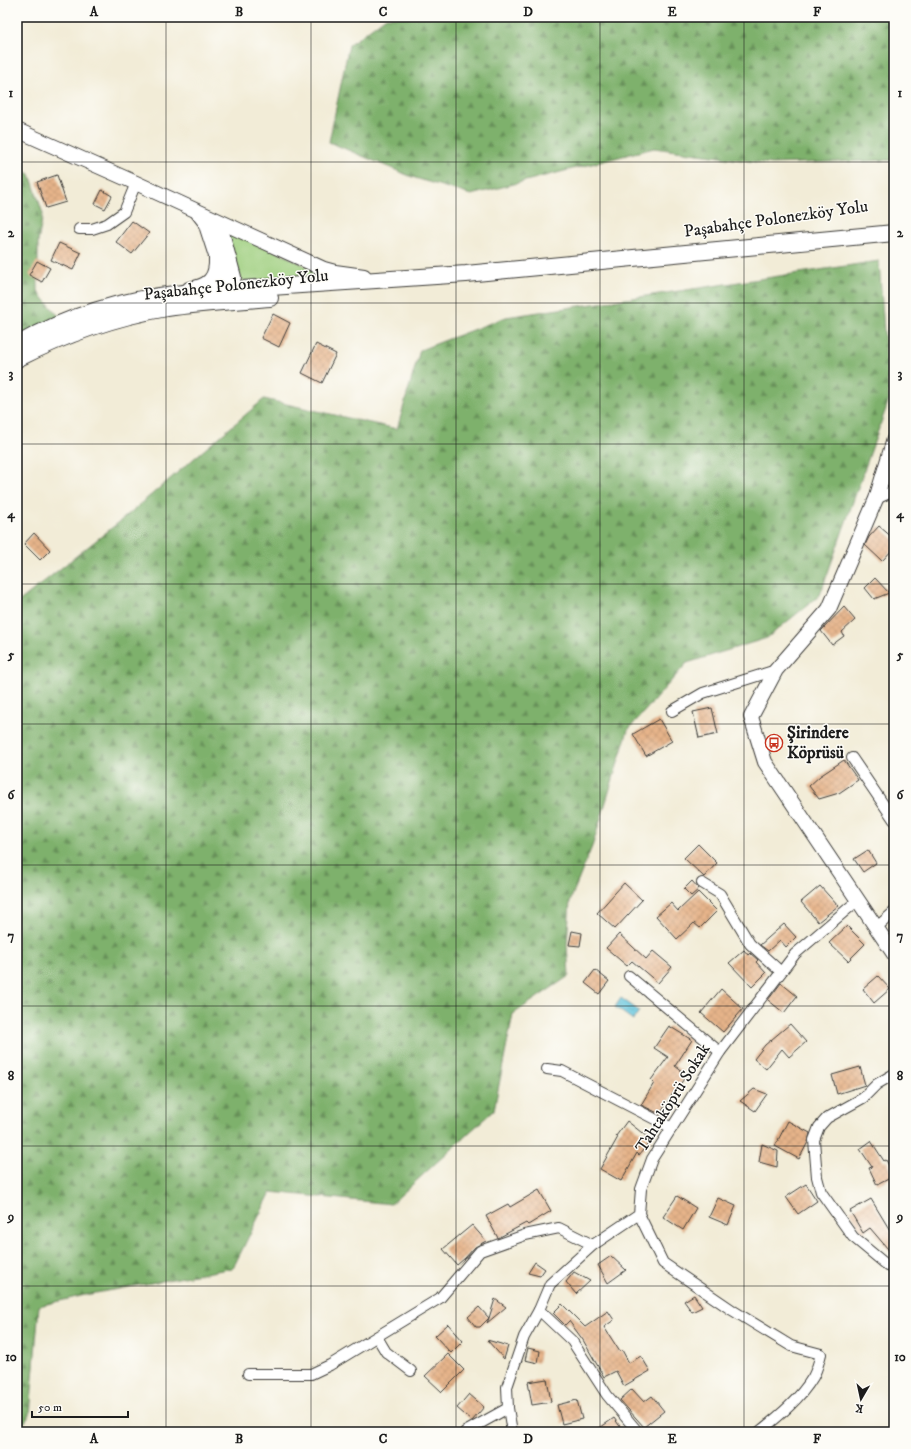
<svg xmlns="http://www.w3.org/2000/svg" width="911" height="1449" font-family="'IM FELL DW Pica',serif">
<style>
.grass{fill:#9dce7d;stroke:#5c754c}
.forest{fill:url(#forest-firs);stroke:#4d6644}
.water{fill:url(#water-ripples);stroke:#3e707c}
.building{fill:url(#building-cross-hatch)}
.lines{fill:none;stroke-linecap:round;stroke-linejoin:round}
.street-casing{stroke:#3c3b38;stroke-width:12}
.secondary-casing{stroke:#3c3b38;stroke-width:16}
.primary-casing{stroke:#3c3b38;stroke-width:18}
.street{stroke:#fff;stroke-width:10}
.secondary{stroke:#fff;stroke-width:14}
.primary{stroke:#fff;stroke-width:16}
.grid{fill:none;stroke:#1c1c1c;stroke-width:1;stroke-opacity:0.55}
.labels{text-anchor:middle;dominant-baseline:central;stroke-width:3;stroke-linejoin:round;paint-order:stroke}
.street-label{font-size:17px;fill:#1c1c1c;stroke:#fdfcf7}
.poi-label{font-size:17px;font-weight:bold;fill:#1c1c1c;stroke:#fdfcf7;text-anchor:start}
.neatline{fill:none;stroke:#1c1c1c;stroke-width:1.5}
.grid-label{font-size:13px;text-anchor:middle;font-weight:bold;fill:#1c1c1c}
</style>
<defs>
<pattern id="forest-firs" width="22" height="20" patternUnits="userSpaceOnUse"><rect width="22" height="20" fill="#7eb16c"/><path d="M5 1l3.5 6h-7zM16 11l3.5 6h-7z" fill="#668f58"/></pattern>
<pattern id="water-ripples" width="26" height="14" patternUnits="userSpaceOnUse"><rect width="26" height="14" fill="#5fc4dd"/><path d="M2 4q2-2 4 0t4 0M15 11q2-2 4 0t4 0" fill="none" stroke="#52a8bd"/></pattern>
<pattern id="building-cross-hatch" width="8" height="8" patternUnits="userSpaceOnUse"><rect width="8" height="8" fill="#e6b48a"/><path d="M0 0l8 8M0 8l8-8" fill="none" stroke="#c59a76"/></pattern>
</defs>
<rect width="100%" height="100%" fill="#fdfcf7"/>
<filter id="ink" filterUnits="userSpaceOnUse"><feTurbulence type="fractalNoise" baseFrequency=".025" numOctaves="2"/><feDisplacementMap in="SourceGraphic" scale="8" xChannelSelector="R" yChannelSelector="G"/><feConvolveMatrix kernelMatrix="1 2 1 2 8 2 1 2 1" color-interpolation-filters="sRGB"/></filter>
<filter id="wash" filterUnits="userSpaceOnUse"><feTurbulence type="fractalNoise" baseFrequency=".012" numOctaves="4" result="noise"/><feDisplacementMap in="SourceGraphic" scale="16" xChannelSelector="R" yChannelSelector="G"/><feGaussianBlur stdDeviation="0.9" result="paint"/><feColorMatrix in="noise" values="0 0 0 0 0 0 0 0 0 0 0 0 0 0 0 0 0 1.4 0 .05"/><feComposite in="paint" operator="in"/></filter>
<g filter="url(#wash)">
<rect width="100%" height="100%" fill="#f2ecd7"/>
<!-- grass -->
<path class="grass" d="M 223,225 L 320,273 L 319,275 L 317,276 L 245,281 L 241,279 Z"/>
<!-- forest -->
<g class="forest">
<path d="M 386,17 L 894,17 L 894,160 L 771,164 L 654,148 L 471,195 L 412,177 L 329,142 L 349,45 Z"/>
<path d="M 17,167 L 30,174 L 43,214 L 38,242 L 38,292 L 64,322 L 17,347 Z"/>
<path d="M 879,261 L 889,400 L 820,595 L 767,638 L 687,663 L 628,730 L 593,844 L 570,901 L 567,945 L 569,976 L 513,1014 L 494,1110 L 391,1204 L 271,1192 L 233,1268 L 85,1295 L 39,1306 L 30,1415 L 17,1432 L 17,603 L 118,523 L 264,399 L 397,429 L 420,350 L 506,317 Z"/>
</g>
<!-- water -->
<path class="water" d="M 621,998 L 639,1011 L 633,1020 L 615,1007 Z"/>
<g id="blocks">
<!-- building -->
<g class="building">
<path d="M 57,175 L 66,202 L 46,208 L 37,182 Z"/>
<path d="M 102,190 L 112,196 L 105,209 L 95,204 Z"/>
<path d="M 132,221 L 149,233 L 132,254 L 116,242 Z"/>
<path d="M 59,243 L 81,253 L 73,270 L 51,260 Z"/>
<path d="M 37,261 L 50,268 L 42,282 L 29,275 Z"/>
<path d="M 273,314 L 290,323 L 279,347 L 261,338 Z"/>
<path d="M 316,344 L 336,354 L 322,383 L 302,373 Z"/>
<path d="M 879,526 L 894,539 L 894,548 L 882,561 L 865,545 L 869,537 Z"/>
<path d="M 34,533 L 50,550 L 40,560 L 24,544 Z"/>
<path d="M 875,578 L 889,593 L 874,599 L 865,588 Z"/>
<path d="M 844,607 L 855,620 L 842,632 L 844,636 L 832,645 L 821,631 Z"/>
<path d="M 712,708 L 718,734 L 699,738 L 693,712 Z"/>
<path d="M 659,719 L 672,741 L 646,756 L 633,734 Z"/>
<path d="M 844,760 L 858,780 L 839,793 L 819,799 L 809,786 L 820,776 Z"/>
<path d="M 698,844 L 717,863 L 704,877 L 684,858 Z"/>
<path d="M 868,850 L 876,863 L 863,872 L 854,859 Z"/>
<path d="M 692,881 L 699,889 L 691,896 L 684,889 Z"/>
<path d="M 624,883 L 642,900 L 615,929 L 597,913 Z"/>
<path d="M 820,886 L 838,906 L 818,922 L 801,902 Z"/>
<path d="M 698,892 L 717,911 L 700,928 L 694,923 L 677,939 L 656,916 L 671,903 L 678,911 Z"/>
<path d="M 784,924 L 796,937 L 786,947 L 780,940 L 768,951 L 760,945 Z"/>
<path d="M 847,926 L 865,944 L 848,961 L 829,943 Z"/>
<path d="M 572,931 L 582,933 L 580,946 L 569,945 Z"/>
<path d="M 619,934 L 646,959 L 653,951 L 672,967 L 658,983 L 632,961 L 627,966 L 606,948 Z"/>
<path d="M 744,950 L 748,955 L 750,953 L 758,960 L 756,962 L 766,973 L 752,987 L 729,963 Z"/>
<path d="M 595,970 L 609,981 L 599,994 L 585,983 Z"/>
<path d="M 878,976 L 890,989 L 874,1003 L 863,989 Z"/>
<path d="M 781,983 L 797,996 L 784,1013 L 768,1000 Z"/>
<path d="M 721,989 L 743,1009 L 723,1032 L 701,1013 Z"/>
<path d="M 790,1024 L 806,1042 L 789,1057 L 782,1049 L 766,1069 L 754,1059 L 765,1045 Z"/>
<path d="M 669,1026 L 692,1040 L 675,1066 L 687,1075 L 672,1095 L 660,1114 L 641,1105 L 654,1083 L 651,1080 L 668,1057 L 654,1048 Z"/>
<path d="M 860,1067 L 865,1085 L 837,1094 L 832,1075 Z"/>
<path d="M 754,1089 L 767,1094 L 755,1111 L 740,1101 Z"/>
<path d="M 627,1121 L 651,1140 L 639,1155 L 637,1153 L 621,1181 L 600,1169 L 618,1137 L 616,1136 Z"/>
<path d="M 788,1121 L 810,1133 L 808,1142 L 799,1159 L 775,1146 Z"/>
<path d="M 871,1141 L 884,1161 L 886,1160 L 894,1175 L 894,1176 L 877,1185 L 869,1168 L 872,1167 L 860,1149 Z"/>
<path d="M 762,1144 L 778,1151 L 777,1167 L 759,1162 Z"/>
<path d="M 806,1184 L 817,1201 L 798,1214 L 786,1197 Z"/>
<path d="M 539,1190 L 551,1211 L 528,1225 L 526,1223 L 498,1238 L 486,1216 L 508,1204 L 510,1207 Z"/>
<path d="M 677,1196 L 696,1208 L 683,1230 L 663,1217 Z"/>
<path d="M 718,1198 L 736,1206 L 728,1225 L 709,1217 Z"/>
<path d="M 871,1199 L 894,1237 L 894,1256 L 870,1228 L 863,1233 L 850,1211 Z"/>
<path d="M 472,1225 L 486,1241 L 475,1247 L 465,1258 L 457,1265 L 443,1249 Z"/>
<path d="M 611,1256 L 626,1270 L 608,1283 L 598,1265 Z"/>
<path d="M 535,1262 L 545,1269 L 540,1276 L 528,1273 Z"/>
<path d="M 574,1272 L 590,1281 L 576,1294 L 566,1282 Z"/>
<path d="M 694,1295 L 702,1307 L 692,1312 L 684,1301 Z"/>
<path d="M 495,1299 L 506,1307 L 487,1323 L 489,1318 L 480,1327 L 476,1327 L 468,1317 L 479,1307 L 489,1318 Z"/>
<path d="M 562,1304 L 585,1327 L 608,1311 L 614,1320 L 604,1327 L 620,1352 L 622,1350 L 629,1363 L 641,1356 L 650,1371 L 624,1386 L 616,1371 L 604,1377 L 583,1340 L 569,1321 L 565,1325 L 553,1313 Z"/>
<path d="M 448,1324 L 463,1341 L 451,1353 L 435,1336 Z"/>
<path d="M 487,1340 L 508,1346 L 504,1359 Z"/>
<path d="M 528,1348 L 540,1351 L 538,1363 L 525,1360 Z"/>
<path d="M 448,1354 L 464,1370 L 442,1392 L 425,1376 Z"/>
<path d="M 547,1379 L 551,1402 L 532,1405 L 528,1382 Z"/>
<path d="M 632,1389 L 644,1402 L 652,1396 L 664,1411 L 644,1427 L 620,1400 Z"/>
<path d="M 469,1394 L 484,1407 L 472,1421 L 457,1408 Z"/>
<path d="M 577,1400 L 582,1419 L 562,1424 L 557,1405 Z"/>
<path d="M 614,1418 L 624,1432 L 594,1432 Z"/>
</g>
</g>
</g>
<g filter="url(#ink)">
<use href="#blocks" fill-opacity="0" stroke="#3c3b38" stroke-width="1"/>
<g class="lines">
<defs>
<g id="street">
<path d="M 79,229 L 92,229 L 107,224 L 124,212 L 136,183"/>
<path d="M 876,499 L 894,491"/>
<path d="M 672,711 L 703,693 L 776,670"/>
<path d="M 852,758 L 894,820"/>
<path d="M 702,883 L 720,894 L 750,944 L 781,972"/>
<path d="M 877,927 L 894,912"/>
<path d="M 629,976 L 720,1052"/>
<path d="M 547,1069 L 562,1071 L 672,1128"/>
<path d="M 894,1074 L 877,1084 L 863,1098 L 827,1118 L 819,1127 L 814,1140 L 817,1177 L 821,1192 L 853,1237 L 888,1266 L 894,1268"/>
<path d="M 639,1214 L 663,1263 L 732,1310 L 791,1346 L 821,1354 C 819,1361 817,1370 813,1377 C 800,1399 779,1416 759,1432"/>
<path d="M 539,1310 L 572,1341 L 607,1395 L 638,1432"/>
<path d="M 377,1337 L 386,1352 L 411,1371"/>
<path d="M 248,1374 L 311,1374 L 330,1365 L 440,1298 L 480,1251 L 525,1235 L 559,1228 L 593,1245"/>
<path d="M 465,1432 L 508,1408"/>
<path d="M 512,1432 L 508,1408 L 507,1387 L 524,1337 L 539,1310 L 550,1284 L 593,1245 L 639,1214 L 641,1189 L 652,1159 L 720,1052 L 795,954 L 858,900"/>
</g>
<g id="secondary">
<path d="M 17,130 L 136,183 L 324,269 L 335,272 L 364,276"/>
<path d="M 198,213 L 205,222 L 227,290 L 232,296"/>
<path d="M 211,219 L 216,223 L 223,236 L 234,277 L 232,286 L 222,295"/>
<path d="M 189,289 C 208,286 217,279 216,258"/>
<path d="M 894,439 L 876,499 L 829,609 L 776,670 L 751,717 L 765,762 L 894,954"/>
</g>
<g id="primary">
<path d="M 17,345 C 69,315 124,299 183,293 L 466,274 L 894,233"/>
<path d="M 17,359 C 64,335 114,317 167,308 C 201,303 236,301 270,298"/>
</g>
</defs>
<!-- street casing -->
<use href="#street" class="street-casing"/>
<!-- secondary casing -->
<use href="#secondary" class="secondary-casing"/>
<!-- primary casing -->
<use href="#primary" class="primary-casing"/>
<!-- street -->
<use href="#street" class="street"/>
<!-- secondary -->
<use href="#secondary" class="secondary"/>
<!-- primary -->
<use href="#primary" class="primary"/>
</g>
</g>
<!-- grid -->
<path class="grid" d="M 166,17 L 166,1432M 311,17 L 311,1432M 456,17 L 456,1432M 600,17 L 600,1432M 744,17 L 744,1432M 17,162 L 894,162M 17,303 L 894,303M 17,444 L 894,444M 17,584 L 894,584M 17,724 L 894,724M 17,865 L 894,865M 17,1006 L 894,1006M 17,1146 L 894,1146M 17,1286 L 894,1286"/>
<!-- icons -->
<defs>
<symbol id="bus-ring" viewBox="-11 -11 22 22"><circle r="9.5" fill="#fdfcf7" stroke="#c8321e" stroke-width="1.5"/><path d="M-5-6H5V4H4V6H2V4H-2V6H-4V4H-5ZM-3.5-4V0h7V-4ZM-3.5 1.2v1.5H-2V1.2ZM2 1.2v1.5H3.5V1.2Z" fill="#c8321e"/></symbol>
</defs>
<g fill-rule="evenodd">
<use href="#bus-ring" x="764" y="733" width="20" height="20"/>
</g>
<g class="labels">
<!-- street labels -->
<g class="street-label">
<text transform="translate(776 219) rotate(-8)">Paşabahçe Polonezköy Yolu</text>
<text transform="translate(236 285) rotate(-6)">Paşabahçe Polonezköy Yolu</text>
<text transform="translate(673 1098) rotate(-58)">Tahtaköprü Sokak</text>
</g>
<!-- poi labels -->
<g class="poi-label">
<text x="787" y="733">Şirindere<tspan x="787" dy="20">Köprüsü</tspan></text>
</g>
</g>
<!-- margin -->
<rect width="911" height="1449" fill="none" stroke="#fdfcf7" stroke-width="44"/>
<!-- north arrow -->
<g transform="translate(861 1399) rotate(189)" stroke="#fdfcf7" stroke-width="3" paint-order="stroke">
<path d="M0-3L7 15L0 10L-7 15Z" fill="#1c1c1c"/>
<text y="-6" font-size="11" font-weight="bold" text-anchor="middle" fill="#1c1c1c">K</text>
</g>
<!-- scale -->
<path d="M32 1411v6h96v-6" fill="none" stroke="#1c1c1c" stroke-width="2"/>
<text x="38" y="1411" font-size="12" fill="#1c1c1c" stroke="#fdfcf7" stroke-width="3" paint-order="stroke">50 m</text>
<rect x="22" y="22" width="867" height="1405" class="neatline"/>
<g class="grid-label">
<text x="94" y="16">A</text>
<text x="239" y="16">B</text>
<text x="383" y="16">C</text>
<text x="528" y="16">D</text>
<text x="672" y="16">E</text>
<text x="817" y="16">F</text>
<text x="11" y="97">1</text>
<text x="900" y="97">1</text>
<text x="11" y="237">2</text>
<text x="900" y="237">2</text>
<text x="11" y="378">3</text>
<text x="900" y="378">3</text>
<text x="11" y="518">4</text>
<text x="900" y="518">4</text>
<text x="11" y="659">5</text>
<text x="900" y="659">5</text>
<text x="11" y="799">6</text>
<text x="900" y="799">6</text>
<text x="11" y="940">7</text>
<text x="900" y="940">7</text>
<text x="11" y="1080">8</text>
<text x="900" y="1080">8</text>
<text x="11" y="1221">9</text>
<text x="900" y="1221">9</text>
<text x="11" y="1361">10</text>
<text x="900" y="1361">10</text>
<text x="94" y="1443">A</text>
<text x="239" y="1443">B</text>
<text x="383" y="1443">C</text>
<text x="528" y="1443">D</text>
<text x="672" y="1443">E</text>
<text x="817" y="1443">F</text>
</g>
</svg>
